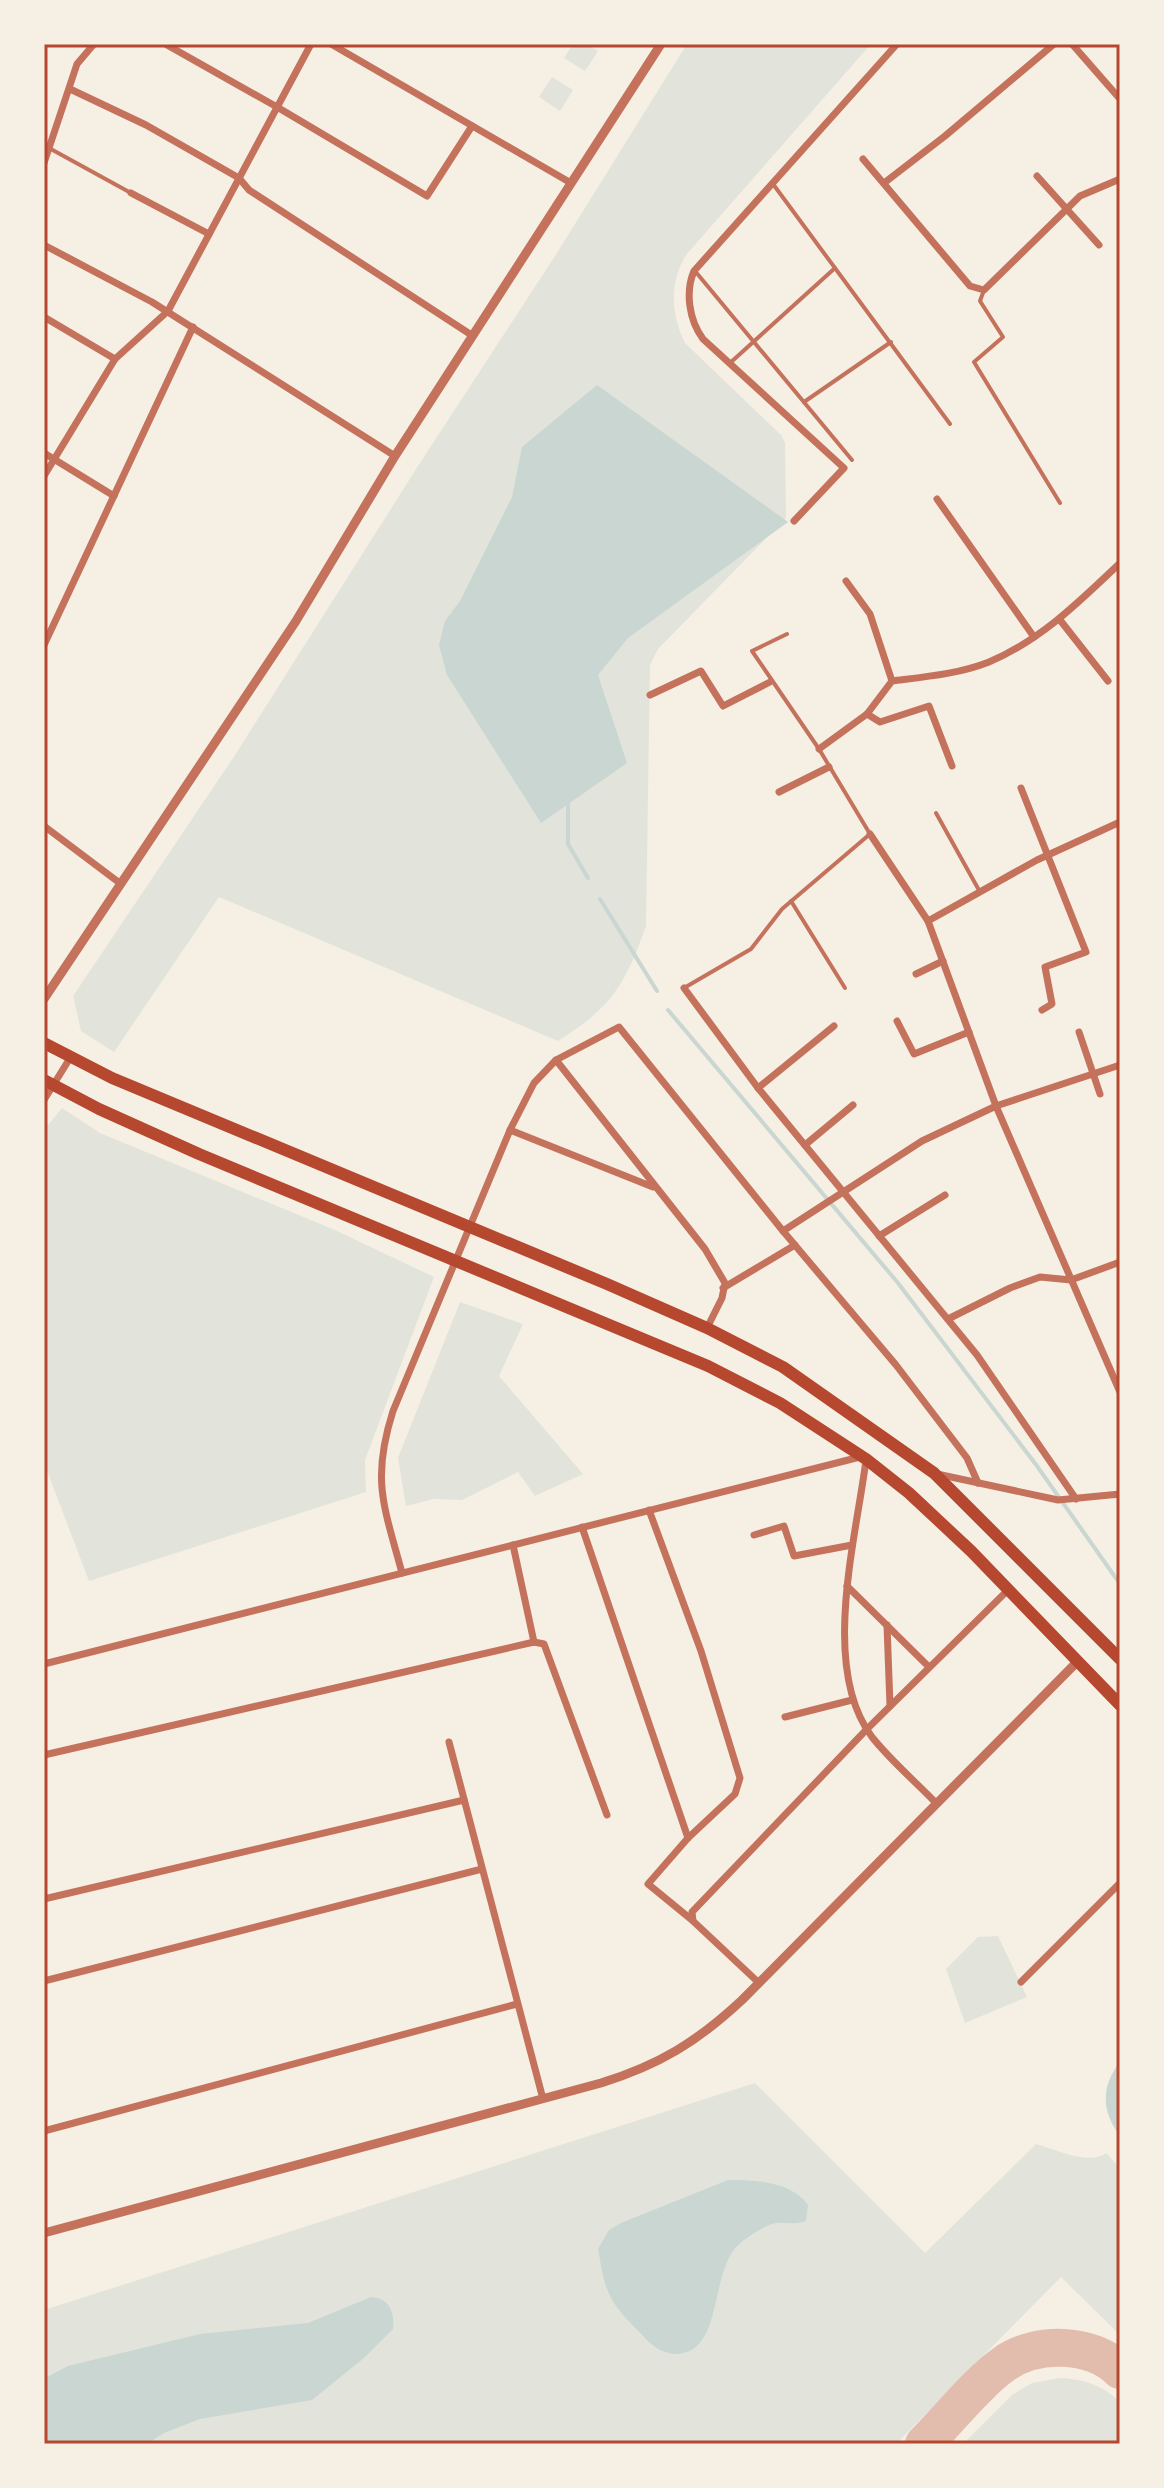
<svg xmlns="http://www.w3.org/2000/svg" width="1164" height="2488" font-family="'IBM Plex Sans',sans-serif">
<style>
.green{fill:#e2e4dc}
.water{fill:#c9d6d2}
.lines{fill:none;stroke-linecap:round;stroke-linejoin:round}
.stream{stroke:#c9d6d2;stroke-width:4}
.taxiway{stroke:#e2bdae;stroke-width:38}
.service{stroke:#c5725c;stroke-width:4}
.minor{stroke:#c5725c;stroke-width:7}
.tertiary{stroke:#c5725c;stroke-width:9}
.primary{stroke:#b5482f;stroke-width:12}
.neatline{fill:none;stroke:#b5482f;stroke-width:3}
</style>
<rect width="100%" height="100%" fill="#f6efe4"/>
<!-- green -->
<g class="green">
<path d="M 573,44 L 587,44 L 598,51 L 585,71 L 564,58 Z"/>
<path d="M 687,44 L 871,44 L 686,255 C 669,283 671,315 685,343 L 781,435 L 785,443 L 786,518 L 658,649 L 650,665 L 646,926 C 625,985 612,1007 558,1041 L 219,897 L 114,1052 L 81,1031 L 73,996 L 235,755 L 418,466 L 555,256 Z"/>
<path d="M 552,77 L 573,90 L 560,111 L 539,97 Z"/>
<path d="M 62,1108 L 100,1133 L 335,1230 L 434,1277 L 365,1460 L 366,1492 L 89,1581 L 44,1463 L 44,1130 Z"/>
<path d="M 460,1302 L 523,1324 L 499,1376 L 583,1474 L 535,1496 L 518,1472 L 462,1500 L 434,1499 L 406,1506 L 398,1458 Z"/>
<path d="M 998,1936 L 1027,1997 L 965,2023 L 946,1969 L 978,1937 Z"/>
<path d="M 755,2083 L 925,2253 L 1036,2144 C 1056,2149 1088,2166 1106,2153 L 1120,2168 L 1120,2335 L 1061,2277 L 896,2444 L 44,2444 L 44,2310 Z"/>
<path d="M 1059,2378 C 1084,2379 1102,2385 1120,2402 L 1120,2444 L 963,2444 L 1012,2395 L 1032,2383 Z"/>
</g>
<!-- water -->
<g class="water">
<path d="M 597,385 L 788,522 L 628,638 L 598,675 L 627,763 L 541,823 L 447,675 L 439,645 L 445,621 L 460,601 L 512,497 L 522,447 Z"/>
<path d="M 1120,2062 L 1120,2136 C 1101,2111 1101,2086 1120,2062 Z"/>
<path d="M 728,2180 C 754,2180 791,2181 808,2205 L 806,2221 C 795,2225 787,2222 776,2223 C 765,2225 747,2237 739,2244 C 709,2271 724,2352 677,2354 C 664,2354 653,2347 645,2338 C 634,2326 617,2311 610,2296 C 603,2282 601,2264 598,2249 L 609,2230 L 621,2223 Z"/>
<path d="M 371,2297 C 389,2298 395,2312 393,2329 L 364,2358 L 312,2400 L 200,2419 L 164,2433 L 147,2444 L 51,2444 L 44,2439 L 44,2383 L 47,2377 L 68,2366 L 200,2334 L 308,2323 Z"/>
</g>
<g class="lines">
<!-- stream -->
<g class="stream">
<path d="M 568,804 L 568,844 L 588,878"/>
<path d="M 600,899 L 657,991"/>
<path d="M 668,1010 L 898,1283 L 1037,1466 L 1120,1584"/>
</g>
<!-- taxiway -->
<path class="taxiway" d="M 924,2444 C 947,2421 978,2382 1004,2364 C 1036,2341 1091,2342 1120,2370"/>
<!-- service -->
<g class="service">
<path d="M 49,148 L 131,193"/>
<path d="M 773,184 L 950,424"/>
<path d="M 695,271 L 852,460"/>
<path d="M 984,290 L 980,301 L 1003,337 L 974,362 L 1060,503"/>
<path d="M 730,363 L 835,268"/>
<path d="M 804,402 L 891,342"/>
<path d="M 936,813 L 980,892"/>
<path d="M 791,901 L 845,988"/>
<path d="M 684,988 L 751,949 L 782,909 L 870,834 L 819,749 L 752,651 L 787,634"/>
</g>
<!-- minor -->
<g class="minor">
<path d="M 331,44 L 571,183"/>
<path d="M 1072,44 L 1120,99"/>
<path d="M 167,45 L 277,107 L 427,196 L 472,126"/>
<path d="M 70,89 L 146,125 L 239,178 L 249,190 L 473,336"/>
<path d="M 863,159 L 970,286 L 984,290 L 1080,196 L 1120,179"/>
<path d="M 44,163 L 77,64 L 94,44"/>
<path d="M 1037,176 L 1099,245"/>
<path d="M 884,183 L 945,136 L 1054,44"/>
<path d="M 131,193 L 209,234"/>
<path d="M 44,245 L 152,302 L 395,456"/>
<path d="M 44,317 L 115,359"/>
<path d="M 44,453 L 114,496"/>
<path d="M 44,476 L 115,359 L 168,311 L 311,44"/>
<path d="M 937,499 L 1034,637"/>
<path d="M 794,521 L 844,468 L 703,339 C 689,320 685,292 694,271 L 897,44"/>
<path d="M 846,581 L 870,614 L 892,681"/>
<path d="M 1060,620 L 1108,681"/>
<path d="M 44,645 L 193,327"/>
<path d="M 650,695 L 701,671 L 723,706 L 770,682"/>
<path d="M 867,714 L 880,722 L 929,706 L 952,766"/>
<path d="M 819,749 L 867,714 L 892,681 C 924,677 959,674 989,662 C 1041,640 1080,601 1120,563"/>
<path d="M 1021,788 L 1086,952 L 1045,967 L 1052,1004 L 1042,1010"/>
<path d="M 779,792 L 829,767"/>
<path d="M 44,826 L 121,884"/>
<path d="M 870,834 L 928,921 L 996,1106 L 1120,1392"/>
<path d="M 928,921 L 1037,860 L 1120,822"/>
<path d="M 916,974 L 943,961"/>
<path d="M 684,988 L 758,1088 L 977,1355 L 1076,1499"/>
<path d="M 897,1021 L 914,1054 L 969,1032"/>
<path d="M 1079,1032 L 1100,1094"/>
<path d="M 556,1060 L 705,1249 L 725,1283 L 722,1298 L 707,1328"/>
<path d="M 758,1088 L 834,1026"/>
<path d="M 44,1100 L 70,1058"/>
<path d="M 510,1130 L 653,1187"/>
<path d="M 805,1145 L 853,1105"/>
<path d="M 783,1231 L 922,1141 L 996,1106 L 1120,1065"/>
<path d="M 879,1236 L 945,1195"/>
<path d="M 723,1288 L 795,1245"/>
<path d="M 948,1319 L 1010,1288 L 1040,1277 L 1071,1280 L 1120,1262"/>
<path d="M 866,1460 C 856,1539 820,1668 872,1737 C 891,1761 916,1782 937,1804"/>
<path d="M 937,1474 L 1058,1500 L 1120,1494"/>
<path d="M 649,1510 L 701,1651 L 740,1778 L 735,1794 L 688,1838 L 648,1884 L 692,1920"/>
<path d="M 582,1527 L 688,1838"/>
<path d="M 754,1535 L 784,1526 L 794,1556 L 852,1545"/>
<path d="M 513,1545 L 534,1642"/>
<path d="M 402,1573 C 384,1506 371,1480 393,1411 L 510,1130 L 534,1083 L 556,1060 L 619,1027 L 783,1231 L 896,1365 L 967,1458 L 978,1483"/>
<path d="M 847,1586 L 929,1667"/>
<path d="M 887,1625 L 890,1706"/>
<path d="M 534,1642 L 544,1644 L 607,1815"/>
<path d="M 44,1664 L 860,1457"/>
<path d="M 785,1717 L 852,1700"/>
<path d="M 449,1742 L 543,2099"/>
<path d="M 44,1755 L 534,1642"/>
<path d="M 44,1899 L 464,1800"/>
<path d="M 44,1981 L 482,1869"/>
<path d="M 1021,1982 L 1120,1883"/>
<path d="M 759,1983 L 693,1921 L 692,1912 L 867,1729 L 1008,1590"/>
<path d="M 44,2131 L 517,2004"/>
</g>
<!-- tertiary -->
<g class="tertiary">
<path d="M 44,999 L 296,621 L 395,456 L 661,44"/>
<path d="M 44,2233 L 601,2083 C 659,2065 697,2042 742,2000 L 1077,1662"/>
</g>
<!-- primary -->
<g class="primary">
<path d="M 44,1043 L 112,1078 L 607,1284 L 707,1328 L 783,1367 L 934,1473 L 1120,1659"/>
<path d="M 44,1080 L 99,1109 L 199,1154 L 708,1366 L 780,1403 L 866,1459 L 909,1493 L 971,1551 L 1120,1705"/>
</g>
</g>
<!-- border -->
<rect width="1164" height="2488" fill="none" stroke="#f6efe4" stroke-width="92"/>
<rect x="46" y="46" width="1072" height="2396" class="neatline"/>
</svg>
